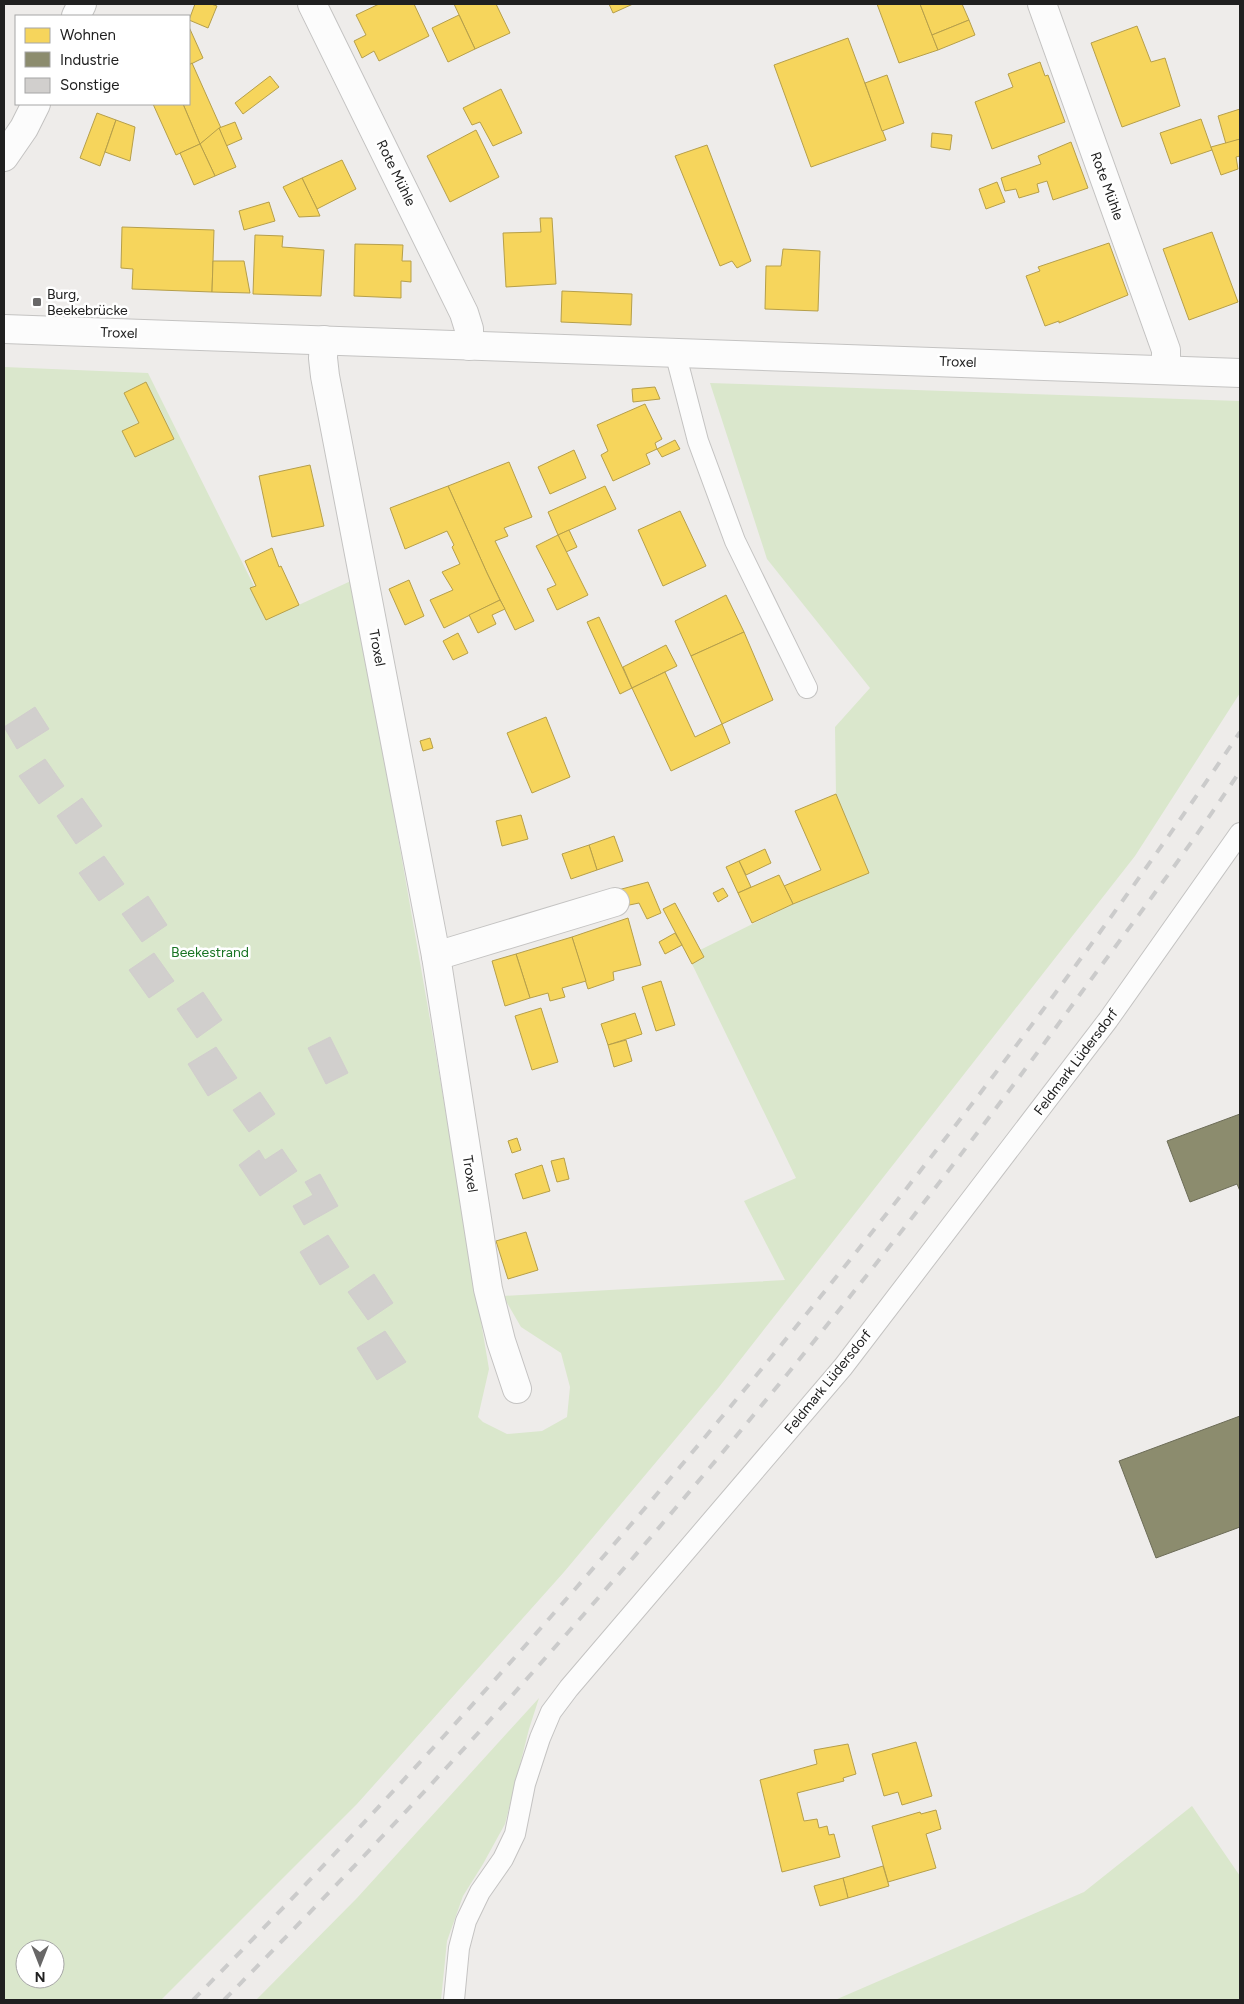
<svg xmlns="http://www.w3.org/2000/svg" width="1244" height="2004" font-family="Figtree,sans-serif">
<style>
.grass{fill:#dae7cc;fill-rule:evenodd}
.homes{fill:#f6d55c;stroke:#b69f4a}
.industry{fill:#8c8c6e;stroke:#6c6c57}
.building{fill:#d1cfcd;stroke:#d1cecc}
.lines{fill:none;stroke-linecap:round;stroke-linejoin:round}
.lane-casing{stroke:#c4c3c2;stroke-width:22}
.street-casing{stroke:#c4c3c2;stroke-width:30}
.lane{stroke:#fcfcfc;stroke-width:20}
.street{stroke:#fcfcfc;stroke-width:28}
.rail{stroke:#cbcbcb;stroke-width:4;stroke-dasharray:10 10;stroke-linecap:butt}
.poi-dot{fill:#686767;stroke:#fff;stroke-width:2}
.labels{text-anchor:middle;dominant-baseline:central;stroke-width:5;stroke-linejoin:round;paint-order:stroke}
.street-label{font-size:14px;fill:#202020;stroke:#fff}
.poi-label{font-size:14px;fill:#202020;stroke:#fff;text-anchor:start}
.park-label{font-size:14px;fill:#197423;stroke:#fff}
</style>
<rect width="100%" height="100%" fill="#eeecea"/>
<!-- grass -->
<g class="grass">
<path d="M 4,367 L 148,373 L 254,586 L 251,588 L 266,620 L 353,580 L 432,1031 L 489,1369 L 478,1417 L 483,1422 L 507,1434 L 542,1431 L 567,1417 L 570,1387 L 561,1353 L 521,1327 L 503,1296 L 785,1280 L 744,1201 L 796,1178 L 692,964 L 704,957 L 700,950 L 793,904 L 869,873 L 836,794 L 835,727 L 870,688 L 767,559 L 710,383 L 1240,401 L 1240,693 L 1135,856 L 719,1387 L 564,1572 L 357,1804 L 161,2000 L 4,2000 ZM 25,1949 L 55,1949 L 55,1979 L 25,1979 Z"/>
<path d="M 539,1698 L 529,1729 L 505,1824 L 483,1864 L 463,1896 L 447,1941 L 441,2000 L 256,2000 L 357,1898 Z"/>
<path d="M 1192,1806 L 1240,1876 L 1240,2000 L 835,2000 L 1084,1892 Z"/>
</g>
<!-- homes -->
<g class="homes">
<path d="M 195,4 L 211,4 L 217,6 L 208,28 L 189,20 Z"/>
<path d="M 379,4 L 414,4 L 429,36 L 379,61 L 374,51 L 362,58 L 354,41 L 366,35 L 356,15 Z"/>
<path d="M 454,4 L 496,4 L 510,33 L 475,49 Z"/>
<path d="M 609,4 L 633,4 L 613,13 Z"/>
<path d="M 877,4 L 920,4 L 938,50 L 899,63 Z"/>
<path d="M 920,4 L 962,4 L 969,20 L 932,35 Z"/>
<path d="M 459,15 L 475,49 L 448,62 L 432,28 Z"/>
<path d="M 969,20 L 975,35 L 938,50 L 932,35 Z"/>
<path d="M 1137,26 L 1151,62 L 1165,58 L 1180,106 L 1122,127 L 1091,43 Z"/>
<path d="M 189,27 L 203,58 L 189,65 Z"/>
<path d="M 848,38 L 886,140 L 811,167 L 774,65 Z"/>
<path d="M 1040,62 L 1045,76 L 1048,75 L 1065,122 L 992,149 L 975,102 L 1013,87 L 1008,74 Z"/>
<path d="M 192,63 L 221,128 L 200,144 L 183,104 L 189,104 L 189,65 Z"/>
<path d="M 887,75 L 904,123 L 882,131 L 865,83 Z"/>
<path d="M 270,76 L 279,87 L 243,114 L 235,103 Z"/>
<path d="M 501,89 L 522,133 L 493,146 L 480,122 L 472,125 L 463,108 Z"/>
<path d="M 153,104 L 183,104 L 200,144 L 176,155 Z"/>
<path d="M 1240,109 L 1240,139 L 1226,144 L 1218,116 Z"/>
<path d="M 97,113 L 116,120 L 100,166 L 80,158 Z"/>
<path d="M 1201,119 L 1212,150 L 1171,164 L 1160,133 Z"/>
<path d="M 116,120 L 135,127 L 130,161 L 105,152 Z"/>
<path d="M 235,122 L 242,139 L 226,146 L 219,128 Z"/>
<path d="M 219,128 L 236,167 L 215,176 L 200,144 Z"/>
<path d="M 476,130 L 499,177 L 450,202 L 427,156 Z"/>
<path d="M 932,133 L 952,135 L 950,150 L 931,147 Z"/>
<path d="M 1240,139 L 1240,156 L 1236,157 L 1238,169 L 1221,175 L 1211,147 Z"/>
<path d="M 1071,142 L 1088,188 L 1053,200 L 1047,181 L 1037,184 L 1039,192 L 1019,198 L 1016,189 L 1005,191 L 1001,178 L 1041,164 L 1038,156 Z"/>
<path d="M 200,144 L 215,176 L 194,185 L 180,153 Z"/>
<path d="M 707,145 L 751,261 L 737,268 L 732,261 L 720,266 L 675,156 Z"/>
<path d="M 342,160 L 356,189 L 317,209 L 302,178 Z"/>
<path d="M 302,178 L 317,209 L 320,216 L 299,217 L 283,187 Z"/>
<path d="M 997,182 L 1005,202 L 986,209 L 979,189 Z"/>
<path d="M 269,202 L 275,221 L 244,230 L 239,211 Z"/>
<path d="M 540,218 L 552,218 L 556,284 L 506,287 L 503,233 L 541,232 Z"/>
<path d="M 122,227 L 214,230 L 212,292 L 132,289 L 133,269 L 121,268 Z"/>
<path d="M 1212,232 L 1238,302 L 1189,320 L 1163,249 Z"/>
<path d="M 255,235 L 283,236 L 282,247 L 324,250 L 321,296 L 253,294 Z"/>
<path d="M 1109,243 L 1128,295 L 1059,323 L 1059,321 L 1045,326 L 1026,276 L 1040,271 L 1038,267 Z"/>
<path d="M 355,244 L 403,245 L 402,261 L 411,261 L 411,282 L 401,281 L 401,298 L 354,296 Z"/>
<path d="M 783,249 L 820,251 L 818,311 L 765,309 L 766,266 L 781,266 Z"/>
<path d="M 213,261 L 244,261 L 250,293 L 212,292 Z"/>
<path d="M 562,291 L 632,294 L 631,325 L 561,322 Z"/>
<path d="M 146,382 L 174,439 L 135,457 L 122,431 L 139,423 L 124,393 Z"/>
<path d="M 655,387 L 660,399 L 633,402 L 632,389 Z"/>
<path d="M 645,404 L 662,439 L 655,443 L 657,449 L 646,454 L 650,464 L 613,481 L 601,455 L 608,451 L 597,425 Z"/>
<path d="M 675,440 L 680,449 L 662,457 L 657,449 Z"/>
<path d="M 574,450 L 586,478 L 550,494 L 538,467 Z"/>
<path d="M 509,462 L 532,517 L 504,528 L 508,536 L 495,541 L 534,621 L 515,630 L 487,573 L 448,486 Z"/>
<path d="M 310,465 L 324,526 L 272,537 L 259,476 Z"/>
<path d="M 448,486 L 487,573 L 500,600 L 444,628 L 430,600 L 453,590 L 442,572 L 460,564 L 452,547 L 454,545 L 447,531 L 405,549 L 390,508 Z"/>
<path d="M 605,486 L 616,509 L 558,535 L 548,512 Z"/>
<path d="M 680,511 L 706,566 L 663,586 L 638,530 Z"/>
<path d="M 569,530 L 577,547 L 566,552 L 558,535 Z"/>
<path d="M 558,535 L 588,595 L 557,610 L 547,589 L 556,585 L 536,546 Z"/>
<path d="M 272,548 L 279,567 L 281,566 L 299,605 L 266,620 L 250,588 L 256,586 L 245,561 Z"/>
<path d="M 409,580 L 424,616 L 405,625 L 389,589 Z"/>
<path d="M 726,595 L 744,632 L 691,656 L 675,621 Z"/>
<path d="M 500,600 L 505,609 L 492,615 L 496,624 L 478,633 L 469,615 Z"/>
<path d="M 599,617 L 632,688 L 620,694 L 587,622 Z"/>
<path d="M 744,632 L 773,700 L 722,724 L 691,656 Z"/>
<path d="M 458,633 L 468,653 L 453,660 L 443,641 Z"/>
<path d="M 666,645 L 677,666 L 632,688 L 623,667 Z"/>
<path d="M 665,672 L 695,737 L 722,724 L 730,743 L 671,771 L 632,688 Z"/>
<path d="M 546,717 L 570,777 L 532,793 L 507,733 Z"/>
<path d="M 430,738 L 433,748 L 423,751 L 420,741 Z"/>
<path d="M 836,794 L 869,873 L 793,904 L 784,886 L 821,870 L 795,811 Z"/>
<path d="M 521,815 L 528,839 L 502,846 L 496,821 Z"/>
<path d="M 614,836 L 623,861 L 597,870 L 589,845 Z"/>
<path d="M 589,845 L 597,870 L 571,879 L 562,854 Z"/>
<path d="M 765,849 L 771,863 L 746,875 L 739,861 Z"/>
<path d="M 739,861 L 751,887 L 738,893 L 726,867 Z"/>
<path d="M 779,875 L 793,904 L 752,923 L 738,893 Z"/>
<path d="M 648,882 L 661,913 L 647,919 L 639,903 L 620,907 L 618,890 Z"/>
<path d="M 723,888 L 728,896 L 718,902 L 713,893 Z"/>
<path d="M 675,903 L 704,957 L 692,964 L 663,909 Z"/>
<path d="M 628,918 L 641,965 L 613,972 L 614,980 L 588,989 L 572,937 Z"/>
<path d="M 675,933 L 682,945 L 665,954 L 659,942 Z"/>
<path d="M 572,937 L 586,981 L 562,988 L 565,997 L 550,1001 L 548,993 L 530,998 L 516,954 Z"/>
<path d="M 516,954 L 530,998 L 505,1006 L 492,961 Z"/>
<path d="M 661,981 L 675,1025 L 656,1031 L 642,987 Z"/>
<path d="M 541,1008 L 558,1062 L 532,1070 L 515,1016 Z"/>
<path d="M 635,1013 L 642,1034 L 608,1045 L 601,1024 Z"/>
<path d="M 626,1040 L 632,1061 L 614,1067 L 608,1045 Z"/>
<path d="M 517,1138 L 521,1150 L 512,1153 L 508,1141 Z"/>
<path d="M 564,1158 L 569,1179 L 557,1182 L 551,1161 Z"/>
<path d="M 542,1165 L 550,1191 L 523,1199 L 515,1174 Z"/>
<path d="M 526,1232 L 538,1270 L 508,1279 L 496,1241 Z"/>
<path d="M 916,1742 L 932,1796 L 902,1805 L 898,1792 L 884,1796 L 872,1754 Z"/>
<path d="M 848,1744 L 856,1774 L 843,1778 L 844,1781 L 797,1793 L 804,1821 L 817,1819 L 819,1828 L 827,1826 L 829,1835 L 834,1834 L 840,1857 L 782,1872 L 760,1780 L 817,1764 L 814,1750 Z"/>
<path d="M 936,1810 L 941,1829 L 926,1834 L 936,1868 L 888,1882 L 872,1826 L 920,1812 L 921,1814 Z"/>
<path d="M 883,1866 L 889,1886 L 848,1898 L 843,1878 Z"/>
<path d="M 843,1878 L 848,1898 L 820,1906 L 814,1886 Z"/>
</g>
<!-- industry -->
<g class="industry">
<path d="M 1240,1114 L 1240,1191 L 1237,1184 L 1190,1202 L 1167,1141 Z"/>
<path d="M 1240,1416 L 1240,1527 L 1156,1558 L 1119,1461 Z"/>
</g>
<!-- building -->
<g class="building">
<path d="M 35,707 L 49,729 L 17,749 L 4,727 Z"/>
<path d="M 45,759 L 64,786 L 39,804 L 19,776 Z"/>
<path d="M 82,798 L 102,826 L 76,844 L 57,816 Z"/>
<path d="M 104,856 L 124,884 L 99,901 L 79,873 Z"/>
<path d="M 148,896 L 167,925 L 142,942 L 122,914 Z"/>
<path d="M 154,953 L 174,981 L 149,998 L 129,970 Z"/>
<path d="M 203,992 L 222,1020 L 197,1038 L 177,1009 Z"/>
<path d="M 330,1037 L 348,1073 L 326,1084 L 308,1048 Z"/>
<path d="M 216,1047 L 237,1078 L 208,1096 L 188,1064 Z"/>
<path d="M 260,1092 L 275,1114 L 249,1132 L 233,1110 Z"/>
<path d="M 282,1149 L 297,1171 L 260,1196 L 239,1165 L 259,1150 L 265,1160 Z"/>
<path d="M 320,1174 L 338,1206 L 304,1225 L 293,1206 L 313,1195 L 305,1182 Z"/>
<path d="M 328,1235 L 349,1267 L 320,1285 L 300,1252 Z"/>
<path d="M 374,1274 L 393,1303 L 368,1320 L 348,1292 Z"/>
<path d="M 385,1331 L 406,1362 L 377,1380 L 357,1348 Z"/>
</g>
<g class="lines">
<defs>
<g id="lane">
<path d="M 675,352 L 698,441 L 735,541 L 807,688"/>
<path d="M 454,2000 L 459,1948 L 466,1921 L 480,1892 L 503,1859 L 515,1834 L 525,1784 L 540,1738 L 551,1712 L 569,1688 L 843,1367 L 1108,1020 L 1240,833"/>
</g>
<g id="street">
<path d="M 312,4 L 464,313 L 469,329 L 469,346"/>
<path d="M 1042,4 L 1166,350 L 1166,370"/>
<path d="M 76,16 L 82,4"/>
<path d="M 4,157 L 24,128 L 36,104"/>
<path d="M 4,329 L 1240,373"/>
<path d="M 324,340 L 323,358 L 325,376 L 436,956 L 488,1289 L 501,1341 L 517,1389"/>
<path d="M 436,956 L 615,902"/>
</g>
</defs>
<!-- lane casing -->
<use href="#lane" class="lane-casing"/>
<!-- street casing -->
<use href="#street" class="street-casing"/>
<!-- lane -->
<use href="#lane" class="lane"/>
<!-- street -->
<use href="#street" class="street"/>
<!-- rail -->
<g class="rail">
<path d="M 193,2000 C 428,1763 649,1512 857,1251 C 991,1083 1120,910 1240,732"/>
<path d="M 224,2000 C 335,1888 444,1773 548,1655 C 736,1443 915,1222 1081,993 C 1135,920 1190,847 1240,771"/>
</g>
</g>
<!-- markers -->
<rect class="poi-dot" x="32" y="297" width="10" height="10" rx="2.5"/>
<g class="labels">
<!-- street labels -->
<g class="street-label">
<text transform="translate(396 173) rotate(64)">Rote Mühle</text>
<text transform="translate(1107 186) rotate(70)">Rote Mühle</text>
<text transform="translate(119 333) rotate(2)">Troxel</text>
<text transform="translate(958 362) rotate(2)">Troxel</text>
<text transform="translate(377 648) rotate(79)">Troxel</text>
<text transform="translate(1076 1062) rotate(-53)">Feldmark Lüdersdorf</text>
<text transform="translate(470 1174) rotate(81)">Troxel</text>
<text transform="translate(828 1382) rotate(-51)">Feldmark Lüdersdorf</text>
</g>
<!-- poi labels -->
<g class="poi-label">
<text x="47" y="294">Burg,<tspan x="47" dy="16">Beekebrücke</tspan></text>
</g>
<!-- park labels -->
<g class="park-label">
<text x="210" y="952">Beekestrand</text>
</g>
</g>
<!-- border -->
<rect width="1244" height="2004" fill="none" stroke="#202020" stroke-width="10"/>
<!-- legend -->
<rect x="15" y="15" width="175" height="90" fill="#ffffff" stroke="#a6a6a6"/>
<rect x="25" y="28" width="25" height="15" fill="#f6d55c" stroke="#a6a6a6"/>
<text x="60" y="40" font-size="15" fill="#202020">Wohnen</text>
<rect x="25" y="52" width="25" height="15" fill="#8c8c6e" stroke="#a6a6a6"/>
<text x="60" y="65" font-size="15" fill="#202020">Industrie</text>
<rect x="25" y="78" width="25" height="15" fill="#d1cfcd" stroke="#a6a6a6"/>
<text x="60" y="90" font-size="15" fill="#202020">Sonstige</text>
<!-- north arrow -->
<g transform="translate(40 1964) rotate(180)"><circle r="24" fill="#ffffff" stroke="#a6a6a6"/>
<path d="M0-4L9 19L0 12L-9 19Z" fill="#686767"/>
<text y="-8" font-size="14" font-weight="bold" text-anchor="middle" fill="#202020">N</text>
</g>
</svg>
